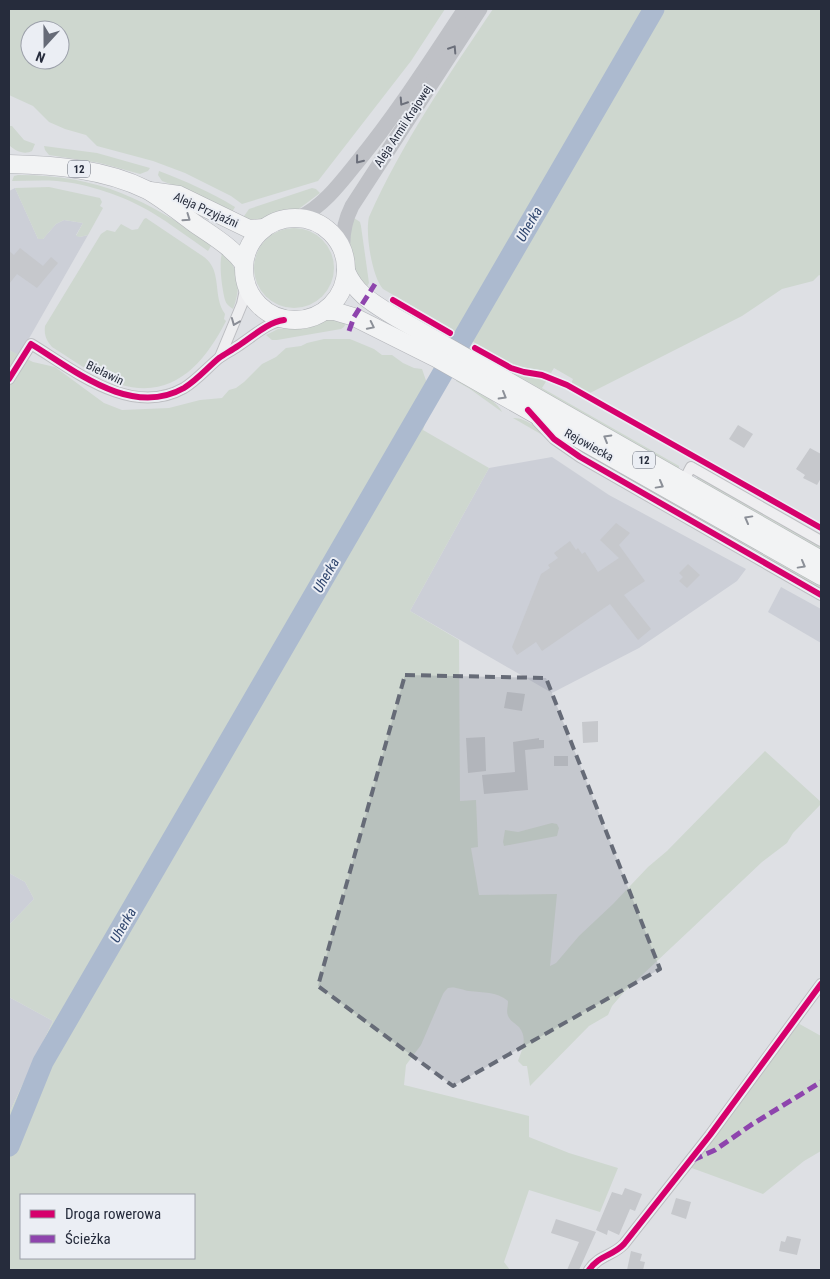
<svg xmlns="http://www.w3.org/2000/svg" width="830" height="1279" font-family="'Roboto Condensed',sans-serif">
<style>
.built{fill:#cccfd7}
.green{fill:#ced7cf;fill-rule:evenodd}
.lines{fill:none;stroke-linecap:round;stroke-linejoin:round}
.river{stroke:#acbacf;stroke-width:21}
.building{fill:#c6c8cc}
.minor-casing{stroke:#bdbec2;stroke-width:12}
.trunk-casing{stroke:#b1b3b8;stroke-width:19}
.minor{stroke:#eeeef0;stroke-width:10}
.secondary{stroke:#bfc1c6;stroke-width:15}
.trunk{stroke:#f2f3f4;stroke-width:18}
.quiet{stroke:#8e44ad;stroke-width:5;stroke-dasharray:10 5;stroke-linecap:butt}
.cycleway-casing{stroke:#ebeef4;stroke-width:9}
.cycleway{stroke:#d6006c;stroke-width:6}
.oneway{stroke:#6b6f7a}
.oneway2{stroke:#8c9098}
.oneway3{stroke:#8a8d96}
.marked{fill:#666b77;fill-opacity:0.2;stroke:#666b77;stroke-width:4;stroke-dasharray:10 6;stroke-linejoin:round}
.labels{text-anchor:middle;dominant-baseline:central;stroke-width:4;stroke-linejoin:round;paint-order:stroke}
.shield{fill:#ebeef4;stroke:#616673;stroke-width:1}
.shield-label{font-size:11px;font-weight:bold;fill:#262c3c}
.street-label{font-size:12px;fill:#262c3c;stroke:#ebeef4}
.water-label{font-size:14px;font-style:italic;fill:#31476f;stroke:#ebeef4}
</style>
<rect width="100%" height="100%" fill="#dee0e4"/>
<!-- built -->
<g class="built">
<path d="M 15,188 L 38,239 L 43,239 L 56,224 L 64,220 L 83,223 L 76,235 L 80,237 L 88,235 L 19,356 L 9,350 L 9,191 Z"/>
<path d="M 552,457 L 609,495 L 746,569 L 737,581 L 639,648 L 552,693 L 410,611 L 489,468 Z"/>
<path d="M 781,587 L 821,609 L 821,643 L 768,612 Z"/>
<path d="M 9,873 L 25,882 L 34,899 L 9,925 Z"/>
<path d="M 9,997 L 53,1021 L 9,1113 Z"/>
</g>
<!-- green -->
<g class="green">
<path d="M 9,9 L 445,9 L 411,61 L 318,181 L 242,204 L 231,196 L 185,173 L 153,161 L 97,146 L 86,135 L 65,129 L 49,122 L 33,106 L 9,95 ZM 30,30 L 60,30 L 60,60 L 30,60 Z"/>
<path d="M 493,9 L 821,9 L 821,276 L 819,275 L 813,281 L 782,289 L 742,316 L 588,394 L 571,384 L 573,379 L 554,368 L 551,373 C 539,368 525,369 513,365 L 383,289 C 372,277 365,233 369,217 C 402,143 448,76 493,9 Z"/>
<path d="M 9,126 L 12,126 L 24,140 L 35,144 L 32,151 C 24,155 16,151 10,146 Z"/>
<path d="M 44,146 L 97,153 L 150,168 L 148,171 L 140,174 L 100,163 L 49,155 L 45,150 Z"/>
<path d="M 159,171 C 185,181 211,192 235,207 L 231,214 L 173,185 L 162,181 L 158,175 Z"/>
<path d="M 18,175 C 101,175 145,200 212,244 L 208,251 C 189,238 171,224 151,212 C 124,196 89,184 57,181 C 42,180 27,181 12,181 L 14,176 Z"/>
<path d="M 49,187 L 100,198 L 102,202 L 100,206 L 103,208 L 88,235 L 80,237 L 76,236 L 83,223 L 64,220 L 56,224 L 43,239 L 38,239 L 15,188 Z"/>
<path d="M 312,188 L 316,189 L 320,193 L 296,211 L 280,212 L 259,221 L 242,219 L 249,209 Z"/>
<path d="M 146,218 L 204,257 C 223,271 212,296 225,314 L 224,319 L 226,321 C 204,364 172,401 119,384 C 95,377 73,360 52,347 C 46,340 44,335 45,326 L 101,234 L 107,230 L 115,232 L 121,224 L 132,230 L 138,229 L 144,219 Z"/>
<path d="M 354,218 L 360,222 L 361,226 L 369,283 L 366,288 L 352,266 L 348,241 Z"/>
<circle cx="294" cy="268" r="40"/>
<path d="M 223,251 C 239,270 242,285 233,309 C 229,306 226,304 225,300 C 222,289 218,260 223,251 Z"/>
<path d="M 331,318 L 347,321 L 344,327 L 341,329 L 277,340 L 272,340 L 266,335 L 278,329 L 308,327 L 323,320 Z"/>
<path d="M 324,339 L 350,339 L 374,349 L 382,355 L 392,355 L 403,363 L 414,368 L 422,369 L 432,398 L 423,430 L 489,468 L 410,611 L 459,640 L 460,801 L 476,800 L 478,847 L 471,848 L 479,895 L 557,894 L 550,966 L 556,963 L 579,936 L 613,904 L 648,867 L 667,851 L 765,751 L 821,802 L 821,804 L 793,833 L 787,843 L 762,862 L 689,931 L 624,992 L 612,1006 L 608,1015 L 589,1026 L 530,1086 L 527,1066 L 523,1066 L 518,1061 C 522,1050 528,1038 519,1027 C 515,1023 511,1022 508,1016 C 506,1011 508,1007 508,1001 C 496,991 483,993 469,991 C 463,990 454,986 448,988 C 446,990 444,992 443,994 L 421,1045 L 406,1065 L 404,1085 L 529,1116 L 529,1137 L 569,1153 L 618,1168 L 600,1212 L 529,1190 L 504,1262 L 510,1270 L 9,1270 L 9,1113 L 53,1021 L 9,997 L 9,925 L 34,899 L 25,882 L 9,873 L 9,350 L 33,362 L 55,367 L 104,403 L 122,410 L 169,408 L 200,400 L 222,398 L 229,390 L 236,388 L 244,382 L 262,364 L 276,357 L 286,348 L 301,346 L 307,343 ZM 21,1195 L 194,1195 L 194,1258 L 21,1258 Z"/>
<path d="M 473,350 L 509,371 L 547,380 L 542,388 L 679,466 L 679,469 L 676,469 L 472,352 Z"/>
<path d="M 458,378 C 469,384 498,401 502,412 L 470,389 L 456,381 Z"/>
<path d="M 513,418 C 525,417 543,431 551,440 Z"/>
<path d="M 566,438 L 821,584 L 821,591 L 613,473 L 562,440 Z"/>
<path d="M 697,475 L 821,545 L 821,552 L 697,480 Z"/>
<path d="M 552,823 L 557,824 L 559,828 L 557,836 L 504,846 L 503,842 L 505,830 L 518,832 Z"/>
<path d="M 796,1022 L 821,1036 L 821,1151 L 804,1161 L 763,1194 L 689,1167 Z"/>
</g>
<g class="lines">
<!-- river -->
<path class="river" d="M 9,1146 L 43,1062 L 654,9"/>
</g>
<!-- building -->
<g class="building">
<path d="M 20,248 L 43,266 L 51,257 L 58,263 L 37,288 L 17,274 L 9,284 L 9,251 L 14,255 Z"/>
<path d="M 738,425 L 753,434 L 744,448 L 729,439 Z"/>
<path d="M 810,448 L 821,454 L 821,478 L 817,485 L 803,478 L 805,475 L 796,469 Z"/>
<path d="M 616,523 L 630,533 L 619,545 L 645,581 L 624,595 L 651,629 L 638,640 L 610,604 L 542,651 L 536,642 L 517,655 L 512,647 L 541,574 L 550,568 L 548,565 L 558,558 L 554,553 L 570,541 L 576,550 L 578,548 L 582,554 L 585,552 L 598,572 L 619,558 L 600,540 Z"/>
<path d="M 688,564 L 700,575 L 687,588 L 679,581 L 683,577 L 679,573 Z"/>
<path d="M 507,692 L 525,694 L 522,711 L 504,708 Z"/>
<path d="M 598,721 L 598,742 L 583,743 L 582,722 Z"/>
<path d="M 485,737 L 486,771 L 468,773 L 466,738 Z"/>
<path d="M 539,738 L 539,740 L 544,740 L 544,748 L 525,750 L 528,790 L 484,794 L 482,775 L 515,772 L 513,742 Z"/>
<rect x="554" y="756" width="14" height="10"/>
<path d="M 625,1188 L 642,1194 L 635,1211 L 630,1209 L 619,1235 L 608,1230 L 607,1235 L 596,1230 L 612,1192 L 622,1195 Z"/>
<path d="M 676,1198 L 691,1202 L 686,1219 L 671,1214 Z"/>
<path d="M 556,1219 L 596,1232 L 579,1270 L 567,1270 L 579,1242 L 551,1233 Z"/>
<path d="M 787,1236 L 801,1239 L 797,1255 L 779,1251 L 781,1241 L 785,1242 Z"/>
<path d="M 631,1251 L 642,1254 L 640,1261 L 645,1262 L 643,1270 L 627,1270 Z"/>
</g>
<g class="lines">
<defs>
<g id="minor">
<path d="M 220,357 L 242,304 L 246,285"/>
<path d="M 9,379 L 31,344 C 74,370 131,418 184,388 C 197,380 207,368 219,358 C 225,354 232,350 238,346 C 252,337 268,322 284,320"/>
<path d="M 537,421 L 554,439 L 580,457 L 821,595"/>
<path d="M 683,482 L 691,467 L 821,541"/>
<path d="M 589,1270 C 599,1255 613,1256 624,1244 L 710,1135 L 821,984"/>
</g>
<g id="trunk">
<path d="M 9,164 C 55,165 105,169 147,190 C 163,199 179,212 194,223 C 211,235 231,246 244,264"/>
<path d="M 150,191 L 179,195 L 249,229 L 264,228"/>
<circle cx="295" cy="269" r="51"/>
<path d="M 346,271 C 357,296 375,304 397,318 L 821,560"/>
<path d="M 325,311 L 334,311 L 354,317 L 436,358 L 821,576"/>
</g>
</defs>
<!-- minor casing -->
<use href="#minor" class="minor-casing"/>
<!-- trunk casing -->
<use href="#trunk" class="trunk-casing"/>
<!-- minor -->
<use href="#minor" class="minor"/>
<!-- secondary -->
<g class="secondary">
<path d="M 299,218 C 324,206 342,181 359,160 C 398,112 431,60 465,9"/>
<path d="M 343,250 C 342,235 345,220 352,206 L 480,9"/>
</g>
<!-- trunk -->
<use href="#trunk" class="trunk"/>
<!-- quiet -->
<g class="quiet">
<path d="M 349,331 L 354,317 L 375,284"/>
<path d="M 693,1160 L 715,1150 L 751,1125 L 821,1082"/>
</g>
<defs>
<g id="cycleway">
<path d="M 393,300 L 450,333"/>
<path d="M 475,348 L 511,368 L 524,372 L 542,375 L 567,385 L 821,528"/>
<path d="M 9,379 L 31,344 C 74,370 131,418 184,388 C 197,380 207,368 219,358 C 225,354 232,350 238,346 C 252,337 268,322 284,320"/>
<path d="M 528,410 L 554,439 L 580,457 L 821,595"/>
<path d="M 589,1270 C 599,1255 613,1256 624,1244 L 710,1135 L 821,984"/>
</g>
</defs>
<!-- cycleway casing -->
<use href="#cycleway" class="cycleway-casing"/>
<!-- cycleway -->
<use href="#cycleway" class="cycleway"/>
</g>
<!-- one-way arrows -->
<defs><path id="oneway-chevron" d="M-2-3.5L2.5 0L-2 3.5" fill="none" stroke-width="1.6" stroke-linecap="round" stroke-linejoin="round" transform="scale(1.25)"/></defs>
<g class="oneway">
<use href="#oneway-chevron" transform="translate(453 49) rotate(-57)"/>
<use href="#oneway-chevron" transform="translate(403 102) rotate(123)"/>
<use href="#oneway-chevron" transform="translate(359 160) rotate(129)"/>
</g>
<g class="oneway2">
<use href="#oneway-chevron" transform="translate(187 218) rotate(35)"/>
<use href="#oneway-chevron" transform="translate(371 326) rotate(26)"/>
<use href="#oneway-chevron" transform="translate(503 396) rotate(30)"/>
<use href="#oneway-chevron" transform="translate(607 438) rotate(-150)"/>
<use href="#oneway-chevron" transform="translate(660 485) rotate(29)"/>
<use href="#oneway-chevron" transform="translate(748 519) rotate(-151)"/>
<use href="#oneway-chevron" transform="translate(802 565) rotate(29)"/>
</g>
<use class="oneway3" href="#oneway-chevron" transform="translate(235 322) rotate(112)"/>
<!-- marked area -->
<path class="marked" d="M 405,675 L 546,678 L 660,969 L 453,1086 L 318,986 Z"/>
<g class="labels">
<!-- shield labels -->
<g class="shield">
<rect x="68" y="160.5" width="22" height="17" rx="4"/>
<rect x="633" y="451.5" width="22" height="17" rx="4"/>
</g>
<g class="shield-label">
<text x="79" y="169">12</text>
<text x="644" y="460">12</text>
</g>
<!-- street labels -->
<g class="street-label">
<text transform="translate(403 126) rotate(-57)">Aleja Armii Krajowej</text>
<text transform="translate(206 210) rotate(24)">Aleja Przyjaźni</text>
<text transform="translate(105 373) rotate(26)">Bieławin</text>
<text transform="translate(589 445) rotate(29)">Rejowiecka</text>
</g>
<!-- water labels -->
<g class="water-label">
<text transform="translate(529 224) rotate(-60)">Uherka</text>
<text transform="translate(326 575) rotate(-60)">Uherka</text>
<text transform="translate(123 925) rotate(-60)">Uherka</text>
</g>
</g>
<!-- border -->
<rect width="830" height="1279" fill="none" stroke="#262c3c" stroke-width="20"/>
<!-- legend -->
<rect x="20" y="1194" width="175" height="65" fill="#ebeef4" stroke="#9ca0aa"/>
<rect x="30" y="1210" width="25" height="8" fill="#d6006c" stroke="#9ca0aa"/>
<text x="65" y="1219" font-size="15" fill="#262c3c">Droga rowerowa</text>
<rect x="30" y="1235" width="25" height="8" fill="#8e44ad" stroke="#9ca0aa"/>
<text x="65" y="1244" font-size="15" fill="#262c3c">Ścieżka</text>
<!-- north arrow -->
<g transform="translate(45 45) rotate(201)"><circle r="24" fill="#ebeef4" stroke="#9ca0aa"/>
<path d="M0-4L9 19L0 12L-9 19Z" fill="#666b77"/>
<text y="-8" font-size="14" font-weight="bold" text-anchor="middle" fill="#262c3c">N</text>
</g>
</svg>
